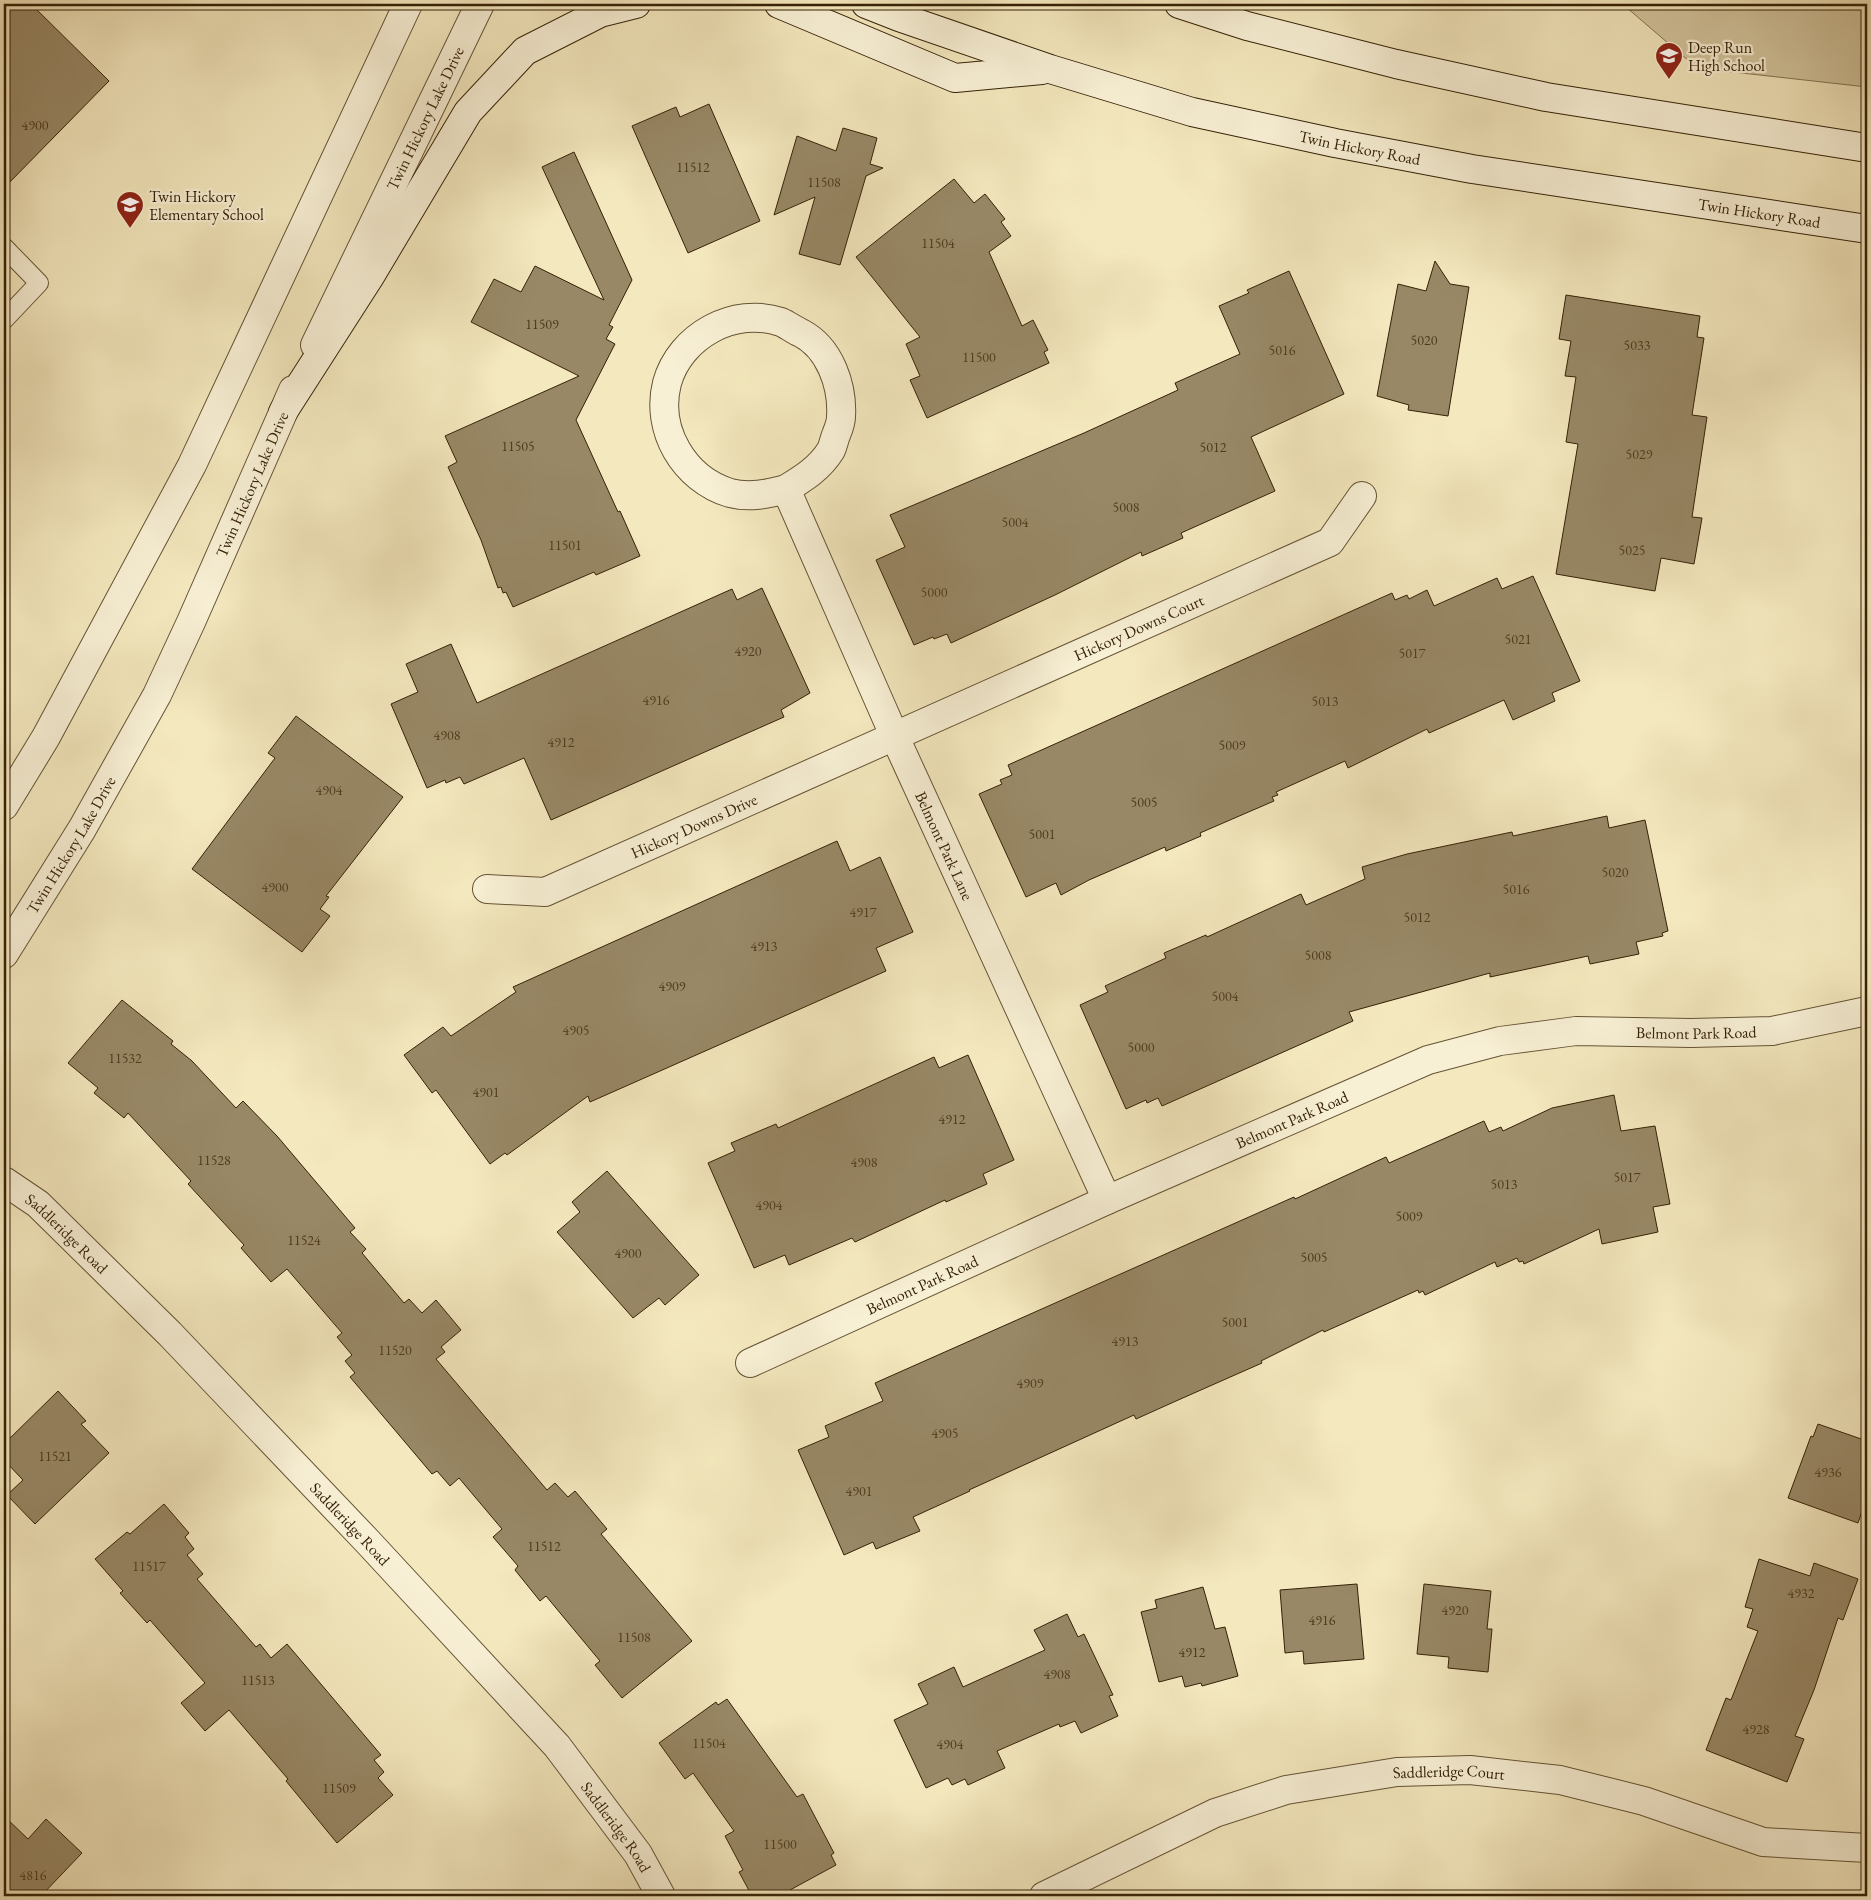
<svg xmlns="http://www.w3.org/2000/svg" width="1871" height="1900" font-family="'EB Garamond',serif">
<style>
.green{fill:#d4c69f;stroke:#847452}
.building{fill:#988866;stroke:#352106}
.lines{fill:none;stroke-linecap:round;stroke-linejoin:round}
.service-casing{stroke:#655334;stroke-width:20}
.minor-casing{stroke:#655334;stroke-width:30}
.tertiary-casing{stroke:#655334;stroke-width:30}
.secondary-casing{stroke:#352106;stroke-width:30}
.service{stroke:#f8f0d5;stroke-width:18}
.minor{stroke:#f8f0d5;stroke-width:28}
.tertiary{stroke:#f8f0d5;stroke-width:28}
.secondary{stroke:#f8f0d5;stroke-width:28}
.labels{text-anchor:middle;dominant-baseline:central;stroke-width:4.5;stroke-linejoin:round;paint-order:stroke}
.number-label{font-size:14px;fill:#4e3b1e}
.poi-label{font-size:16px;fill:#352106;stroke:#f8f0d5;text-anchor:start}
.street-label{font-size:16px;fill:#352106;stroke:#f8f0d5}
</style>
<rect width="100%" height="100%" fill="#f4e8be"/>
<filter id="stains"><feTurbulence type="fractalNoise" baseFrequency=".004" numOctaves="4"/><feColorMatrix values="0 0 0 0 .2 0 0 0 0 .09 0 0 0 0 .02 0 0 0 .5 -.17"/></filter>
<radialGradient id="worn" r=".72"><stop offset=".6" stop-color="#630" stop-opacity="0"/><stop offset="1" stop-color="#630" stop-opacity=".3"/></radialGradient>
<!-- green -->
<path class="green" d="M 1627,4 L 1867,4 L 1867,87 L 1697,68 L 1626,7 Z"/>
<!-- building -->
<g class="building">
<path d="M 4,4 L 31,4 L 109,81 L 4,188 Z"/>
<path d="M 709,104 L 760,221 L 688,253 L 632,126 L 676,107 L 680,117 Z"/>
<path d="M 843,128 L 877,138 L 870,164 L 883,168 L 866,176 L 840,265 L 799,254 L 815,197 L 774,215 L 797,136 L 836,151 Z"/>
<path d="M 574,152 L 632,280 L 609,325 L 613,327 L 606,339 L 615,344 L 576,420 L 618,512 L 620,511 L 640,556 L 596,575 L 594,572 L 513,607 L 506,592 L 503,593 L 501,587 L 498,588 L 481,540 L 448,467 L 457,462 L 445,436 L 579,376 L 471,322 L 494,279 L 521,292 L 535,266 L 604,300 L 542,167 Z"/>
<path d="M 954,179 L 974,203 L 985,194 L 1005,219 L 1001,222 L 1011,236 L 989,252 L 1022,326 L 1033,320 L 1048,350 L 1044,352 L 1049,363 L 927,418 L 910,380 L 920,376 L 906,344 L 920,337 L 856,257 Z"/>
<path d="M 1435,261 L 1450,284 L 1469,287 L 1448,416 L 1408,410 L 1409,405 L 1377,396 L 1398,284 L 1426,291 Z"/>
<path d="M 1289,271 L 1344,394 L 1251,437 L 1275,491 L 1181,533 L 1183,538 L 1142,556 L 1141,552 L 1055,595 L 951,643 L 947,634 L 934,639 L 933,637 L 914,645 L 876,560 L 905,547 L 890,515 L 1084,433 L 1178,390 L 1175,383 L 1240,354 L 1219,306 L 1249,293 L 1247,290 Z"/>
<path d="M 1566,295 L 1700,316 L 1697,337 L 1704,338 L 1692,415 L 1707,417 L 1692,517 L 1702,518 L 1694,564 L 1661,558 L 1655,591 L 1556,574 L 1578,444 L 1566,442 L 1576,377 L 1565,376 L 1571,341 L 1559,339 Z"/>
<path d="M 1533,576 L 1580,681 L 1552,693 L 1555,701 L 1513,720 L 1504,700 L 1429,733 L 1427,729 L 1348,768 L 1345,761 L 1276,792 L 1278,795 L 1272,797 L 1274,801 L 1200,833 L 1201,836 L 1166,851 L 1165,847 L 1089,880 L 1061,895 L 1056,883 L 1026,897 L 979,794 L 1002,784 L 1000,780 L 1012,775 L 1008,765 L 1392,593 L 1395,600 L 1407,595 L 1409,599 L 1427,590 L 1434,606 L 1497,578 L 1502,589 Z"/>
<path d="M 762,588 L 810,693 L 781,710 L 784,717 L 551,820 L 524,758 L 464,784 L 460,777 L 446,783 L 445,780 L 427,788 L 391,704 L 418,692 L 406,664 L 451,644 L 477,703 L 732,589 L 737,600 Z"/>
<path d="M 296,716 L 403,797 L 326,896 L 329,897 L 320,909 L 330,916 L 302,952 L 192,869 L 275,758 L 268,753 Z"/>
<path d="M 1607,816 L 1609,828 L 1645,820 L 1668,931 L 1662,933 L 1663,936 L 1636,942 L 1639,954 L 1590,964 L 1588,956 L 1490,977 L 1490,973 L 1349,1012 L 1353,1021 L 1162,1106 L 1158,1098 L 1147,1103 L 1146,1100 L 1126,1109 L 1080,1005 L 1108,992 L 1105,986 L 1166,958 L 1164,953 L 1206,935 L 1207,937 L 1301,894 L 1306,905 L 1365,879 L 1362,867 L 1407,854 L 1512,832 L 1513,836 Z"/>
<path d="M 837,841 L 850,871 L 880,857 L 913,932 L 876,948 L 886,971 L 590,1102 L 588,1096 L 507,1155 L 505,1153 L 490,1164 L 436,1090 L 432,1093 L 404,1055 L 443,1027 L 451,1036 L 516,992 L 513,987 Z"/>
<path d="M 122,1000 L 173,1041 L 171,1044 L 192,1061 L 236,1108 L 243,1101 L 277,1136 L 355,1228 L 350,1232 L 366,1249 L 362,1253 L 404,1303 L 409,1299 L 422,1313 L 436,1300 L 461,1330 L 441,1347 L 445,1352 L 436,1359 L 547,1490 L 555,1483 L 568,1497 L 575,1491 L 607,1529 L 601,1534 L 692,1641 L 622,1698 L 595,1665 L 600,1661 L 546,1596 L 540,1601 L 515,1570 L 518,1566 L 493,1537 L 502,1529 L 459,1478 L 450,1486 L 437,1471 L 432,1474 L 350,1377 L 355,1373 L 345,1361 L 352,1355 L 337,1337 L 342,1333 L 287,1269 L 271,1282 L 241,1248 L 244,1245 L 188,1184 L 191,1181 L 128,1113 L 124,1118 L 94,1093 L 98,1088 L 68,1063 Z"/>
<path d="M 968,1055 L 1014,1160 L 983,1174 L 987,1184 L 946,1202 L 945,1200 L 855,1242 L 852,1238 L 789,1265 L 785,1255 L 754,1268 L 708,1163 L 735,1151 L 731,1143 L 776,1124 L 778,1128 L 934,1057 L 939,1068 Z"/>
<path d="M 1614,1095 L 1621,1131 L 1655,1126 L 1670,1204 L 1653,1207 L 1658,1232 L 1602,1244 L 1599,1229 L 1524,1264 L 1523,1261 L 1519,1262 L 1517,1258 L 1497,1267 L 1495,1262 L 1425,1295 L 1423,1291 L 1419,1293 L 1418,1290 L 1324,1332 L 1323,1330 L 1261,1361 L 1262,1363 L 1176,1401 L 1136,1419 L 1134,1415 L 969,1490 L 970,1491 L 913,1517 L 920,1531 L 876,1549 L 873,1542 L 844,1555 L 798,1450 L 829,1437 L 825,1426 L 883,1401 L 875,1383 L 1294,1197 L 1295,1199 L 1386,1157 L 1389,1163 L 1484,1121 L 1489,1132 L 1501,1127 L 1503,1131 L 1552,1108 Z"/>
<path d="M 607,1171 L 699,1275 L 665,1305 L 659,1298 L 633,1318 L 557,1232 L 580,1212 L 572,1202 Z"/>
<path d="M 58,1391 L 86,1421 L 81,1424 L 109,1453 L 35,1524 L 7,1495 L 23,1480 L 4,1460 L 4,1444 Z"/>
<path d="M 1818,1424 L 1867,1441 L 1867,1496 L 1858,1523 L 1788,1498 L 1811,1436 L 1813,1437 Z"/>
<path d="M 164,1504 L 189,1533 L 185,1537 L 194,1549 L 187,1555 L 203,1574 L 197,1579 L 256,1647 L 260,1644 L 271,1658 L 287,1644 L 381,1755 L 374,1760 L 384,1772 L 378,1778 L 393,1795 L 337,1843 L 286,1781 L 288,1779 L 229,1710 L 205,1731 L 181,1703 L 205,1683 L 150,1620 L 147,1623 L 120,1593 L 123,1591 L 95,1559 L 127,1532 L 130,1534 Z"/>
<path d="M 1759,1559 L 1810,1576 L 1814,1563 L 1858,1579 L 1843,1620 L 1838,1618 L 1814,1690 L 1795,1736 L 1804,1739 L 1787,1782 L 1706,1750 L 1726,1698 L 1731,1700 L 1758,1631 L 1747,1627 L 1753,1609 L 1745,1607 Z"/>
<path d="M 1357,1584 L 1364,1659 L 1304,1664 L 1303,1651 L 1285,1653 L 1280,1590 Z"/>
<path d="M 1424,1584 L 1491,1591 L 1487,1629 L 1492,1629 L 1488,1672 L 1448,1668 L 1449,1657 L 1417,1654 Z"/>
<path d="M 1203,1587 L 1215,1629 L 1225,1627 L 1238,1676 L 1202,1686 L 1201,1683 L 1185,1687 L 1182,1676 L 1159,1682 L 1141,1612 L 1157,1608 L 1155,1600 Z"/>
<path d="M 1067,1614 L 1078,1637 L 1084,1634 L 1113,1695 L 1109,1696 L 1118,1716 L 1081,1733 L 1075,1721 L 1060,1727 L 1059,1724 L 997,1751 L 1005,1768 L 968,1785 L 965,1779 L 952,1785 L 948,1778 L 926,1788 L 894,1720 L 928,1704 L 918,1684 L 954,1667 L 963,1687 L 1045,1650 L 1034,1630 Z"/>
<path d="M 727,1699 L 797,1797 L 803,1794 L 834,1853 L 831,1855 L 836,1865 L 779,1896 L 752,1896 L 739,1872 L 743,1870 L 725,1836 L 734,1831 L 693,1773 L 685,1779 L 659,1743 L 716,1702 L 718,1705 Z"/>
<path d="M 4,1816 L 28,1839 L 46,1819 L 82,1853 L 41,1896 L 4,1896 Z"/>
</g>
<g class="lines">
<defs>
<path id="service" d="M 4,247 L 39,283 L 4,320"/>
<g id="minor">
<path id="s1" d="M 786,489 C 768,494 749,498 730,493 C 684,479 655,430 667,383 C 680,336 734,306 781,322 C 788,325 794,330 801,333 C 830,348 843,386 841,417 C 841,423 838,430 836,435 C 834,440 833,446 831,450 C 820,468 804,478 786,489 L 894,735 L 1107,1200"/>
<path id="s2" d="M 487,889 L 545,892 L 1330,542 L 1362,496"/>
<path id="s3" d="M 4,1181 L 38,1204 L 170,1334 L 368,1542 L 557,1746 L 638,1854 L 661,1896"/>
<path id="s4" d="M 750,1363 L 1107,1200 L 1428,1060 L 1500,1041 L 1576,1031 L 1691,1033 L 1772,1031 L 1867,1011"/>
<path id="s5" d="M 1044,1896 L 1215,1813 L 1286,1790 L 1397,1772 L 1470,1770 L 1560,1780 L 1644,1801 L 1763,1842 L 1867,1848"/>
</g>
<g id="tertiary">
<path id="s6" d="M 315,345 L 480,4"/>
<path d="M 4,806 L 46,737 L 192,465 L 408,4"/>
<path id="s7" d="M 4,954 L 82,829 L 157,695 L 191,622 L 293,390"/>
</g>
<g id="secondary">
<path d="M 779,4 L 955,78 L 1042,70"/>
<path id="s8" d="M 866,4 L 899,17 L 1050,69 L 1192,112 L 1335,143 L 1472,169 L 1867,229"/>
<path d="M 1179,4 L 1247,26 L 1396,64 L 1546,97 L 1867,148"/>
<path d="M 283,412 L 369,278 L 468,112 L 525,51 L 600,13 L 636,4"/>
</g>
</defs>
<!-- service casing -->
<use href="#service" class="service-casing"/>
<!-- minor casing -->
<use href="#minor" class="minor-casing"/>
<!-- tertiary casing -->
<use href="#tertiary" class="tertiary-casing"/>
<!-- secondary casing -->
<use href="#secondary" class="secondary-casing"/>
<!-- service -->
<use href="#service" class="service"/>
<!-- minor -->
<use href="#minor" class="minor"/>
<!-- tertiary -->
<use href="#tertiary" class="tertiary"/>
<!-- secondary -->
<use href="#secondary" class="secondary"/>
</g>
<!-- icons -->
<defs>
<symbol id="school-pin" viewBox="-11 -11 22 30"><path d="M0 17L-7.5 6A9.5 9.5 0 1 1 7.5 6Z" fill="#8f2418" stroke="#f8f0d5"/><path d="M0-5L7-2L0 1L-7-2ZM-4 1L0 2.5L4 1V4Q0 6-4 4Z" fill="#fff"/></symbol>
</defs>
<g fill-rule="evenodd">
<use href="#school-pin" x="1653" y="40" width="32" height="43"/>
<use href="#school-pin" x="114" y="189" width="32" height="43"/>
</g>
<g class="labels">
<!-- number labels -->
<g class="number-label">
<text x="35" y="125">4900</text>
<text x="693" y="167">11512</text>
<text x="824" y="182">11508</text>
<text x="938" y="243">11504</text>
<text x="542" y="324">11509</text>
<text x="1424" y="340">5020</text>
<text x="1637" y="345">5033</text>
<text x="1282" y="350">5016</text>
<text x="979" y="357">11500</text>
<text x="518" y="446">11505</text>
<text x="1213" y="447">5012</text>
<text x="1639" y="454">5029</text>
<text x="1126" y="507">5008</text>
<text x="1015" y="522">5004</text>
<text x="565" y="545">11501</text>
<text x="1632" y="550">5025</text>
<text x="934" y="592">5000</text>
<text x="1518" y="639">5021</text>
<text x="748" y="651">4920</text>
<text x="1412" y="653">5017</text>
<text x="656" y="700">4916</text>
<text x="1325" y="701">5013</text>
<text x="447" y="735">4908</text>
<text x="561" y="742">4912</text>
<text x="1232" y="745">5009</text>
<text x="329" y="790">4904</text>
<text x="1144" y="802">5005</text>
<text x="1042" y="834">5001</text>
<text x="1615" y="872">5020</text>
<text x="275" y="887">4900</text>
<text x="1516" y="889">5016</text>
<text x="863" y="912">4917</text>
<text x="1417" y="917">5012</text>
<text x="764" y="946">4913</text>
<text x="1318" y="955">5008</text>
<text x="672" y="986">4909</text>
<text x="1225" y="996">5004</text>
<text x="576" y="1030">4905</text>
<text x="1141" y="1047">5000</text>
<text x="125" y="1058">11532</text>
<text x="486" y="1092">4901</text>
<text x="952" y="1119">4912</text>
<text x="214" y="1160">11528</text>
<text x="864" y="1162">4908</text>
<text x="1627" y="1177">5017</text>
<text x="1504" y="1184">5013</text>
<text x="769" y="1205">4904</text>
<text x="1409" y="1216">5009</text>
<text x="304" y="1240">11524</text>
<text x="628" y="1253">4900</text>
<text x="1314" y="1257">5005</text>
<text x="1235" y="1322">5001</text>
<text x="1125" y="1341">4913</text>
<text x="395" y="1350">11520</text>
<text x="1030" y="1383">4909</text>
<text x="945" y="1433">4905</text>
<text x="55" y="1456">11521</text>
<text x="1828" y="1472">4936</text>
<text x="859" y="1491">4901</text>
<text x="544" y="1546">11512</text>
<text x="149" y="1566">11517</text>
<text x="1801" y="1593">4932</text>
<text x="1455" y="1610">4920</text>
<text x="1322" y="1620">4916</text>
<text x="634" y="1637">11508</text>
<text x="1192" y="1652">4912</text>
<text x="1057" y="1674">4908</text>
<text x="258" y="1680">11513</text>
<text x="1756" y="1729">4928</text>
<text x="709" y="1743">11504</text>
<text x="950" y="1744">4904</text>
<text x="339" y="1788">11509</text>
<text x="780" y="1844">11500</text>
<text x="33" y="1875">4816</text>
</g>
<!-- poi labels -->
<g class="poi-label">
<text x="1688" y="47">Deep Run<tspan x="1688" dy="18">High School</tspan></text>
<text x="149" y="196">Twin Hickory<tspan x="149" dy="18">Elementary School</tspan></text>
</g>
<!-- street labels -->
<g class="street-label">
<text stroke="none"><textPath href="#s6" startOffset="252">Twin Hickory Lake Drive</textPath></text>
<text stroke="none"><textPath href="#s8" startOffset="515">Twin Hickory Road</textPath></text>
<text stroke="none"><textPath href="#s8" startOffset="920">Twin Hickory Road</textPath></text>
<text stroke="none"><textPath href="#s7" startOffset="532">Twin Hickory Lake Drive</textPath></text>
<text stroke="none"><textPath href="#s2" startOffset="708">Hickory Downs Court</textPath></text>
<text stroke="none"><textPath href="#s2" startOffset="221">Hickory Downs Drive</textPath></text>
<text stroke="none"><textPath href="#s7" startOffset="128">Twin Hickory Lake Drive</textPath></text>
<text stroke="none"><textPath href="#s1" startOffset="946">Belmont Park Lane</textPath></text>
<text stroke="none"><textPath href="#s4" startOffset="1014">Belmont Park Road</textPath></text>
<text stroke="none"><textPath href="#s4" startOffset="594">Belmont Park Road</textPath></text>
<text stroke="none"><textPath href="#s3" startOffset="82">Saddleridge Road</textPath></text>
<text stroke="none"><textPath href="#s4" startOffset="189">Belmont Park Road</textPath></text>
<text stroke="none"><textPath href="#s3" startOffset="488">Saddleridge Road</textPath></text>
<text stroke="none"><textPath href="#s5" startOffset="429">Saddleridge Court</textPath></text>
<text stroke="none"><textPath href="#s3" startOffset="892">Saddleridge Road</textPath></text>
</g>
</g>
<!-- margin -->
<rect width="1871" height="1900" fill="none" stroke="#f4e8be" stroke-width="20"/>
<rect x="5" y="5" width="1861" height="1890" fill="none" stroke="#352106" stroke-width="2.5"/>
<rect x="10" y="10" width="1851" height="1880" fill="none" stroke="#352106"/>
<rect width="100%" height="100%" filter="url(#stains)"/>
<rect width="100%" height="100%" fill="url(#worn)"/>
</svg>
